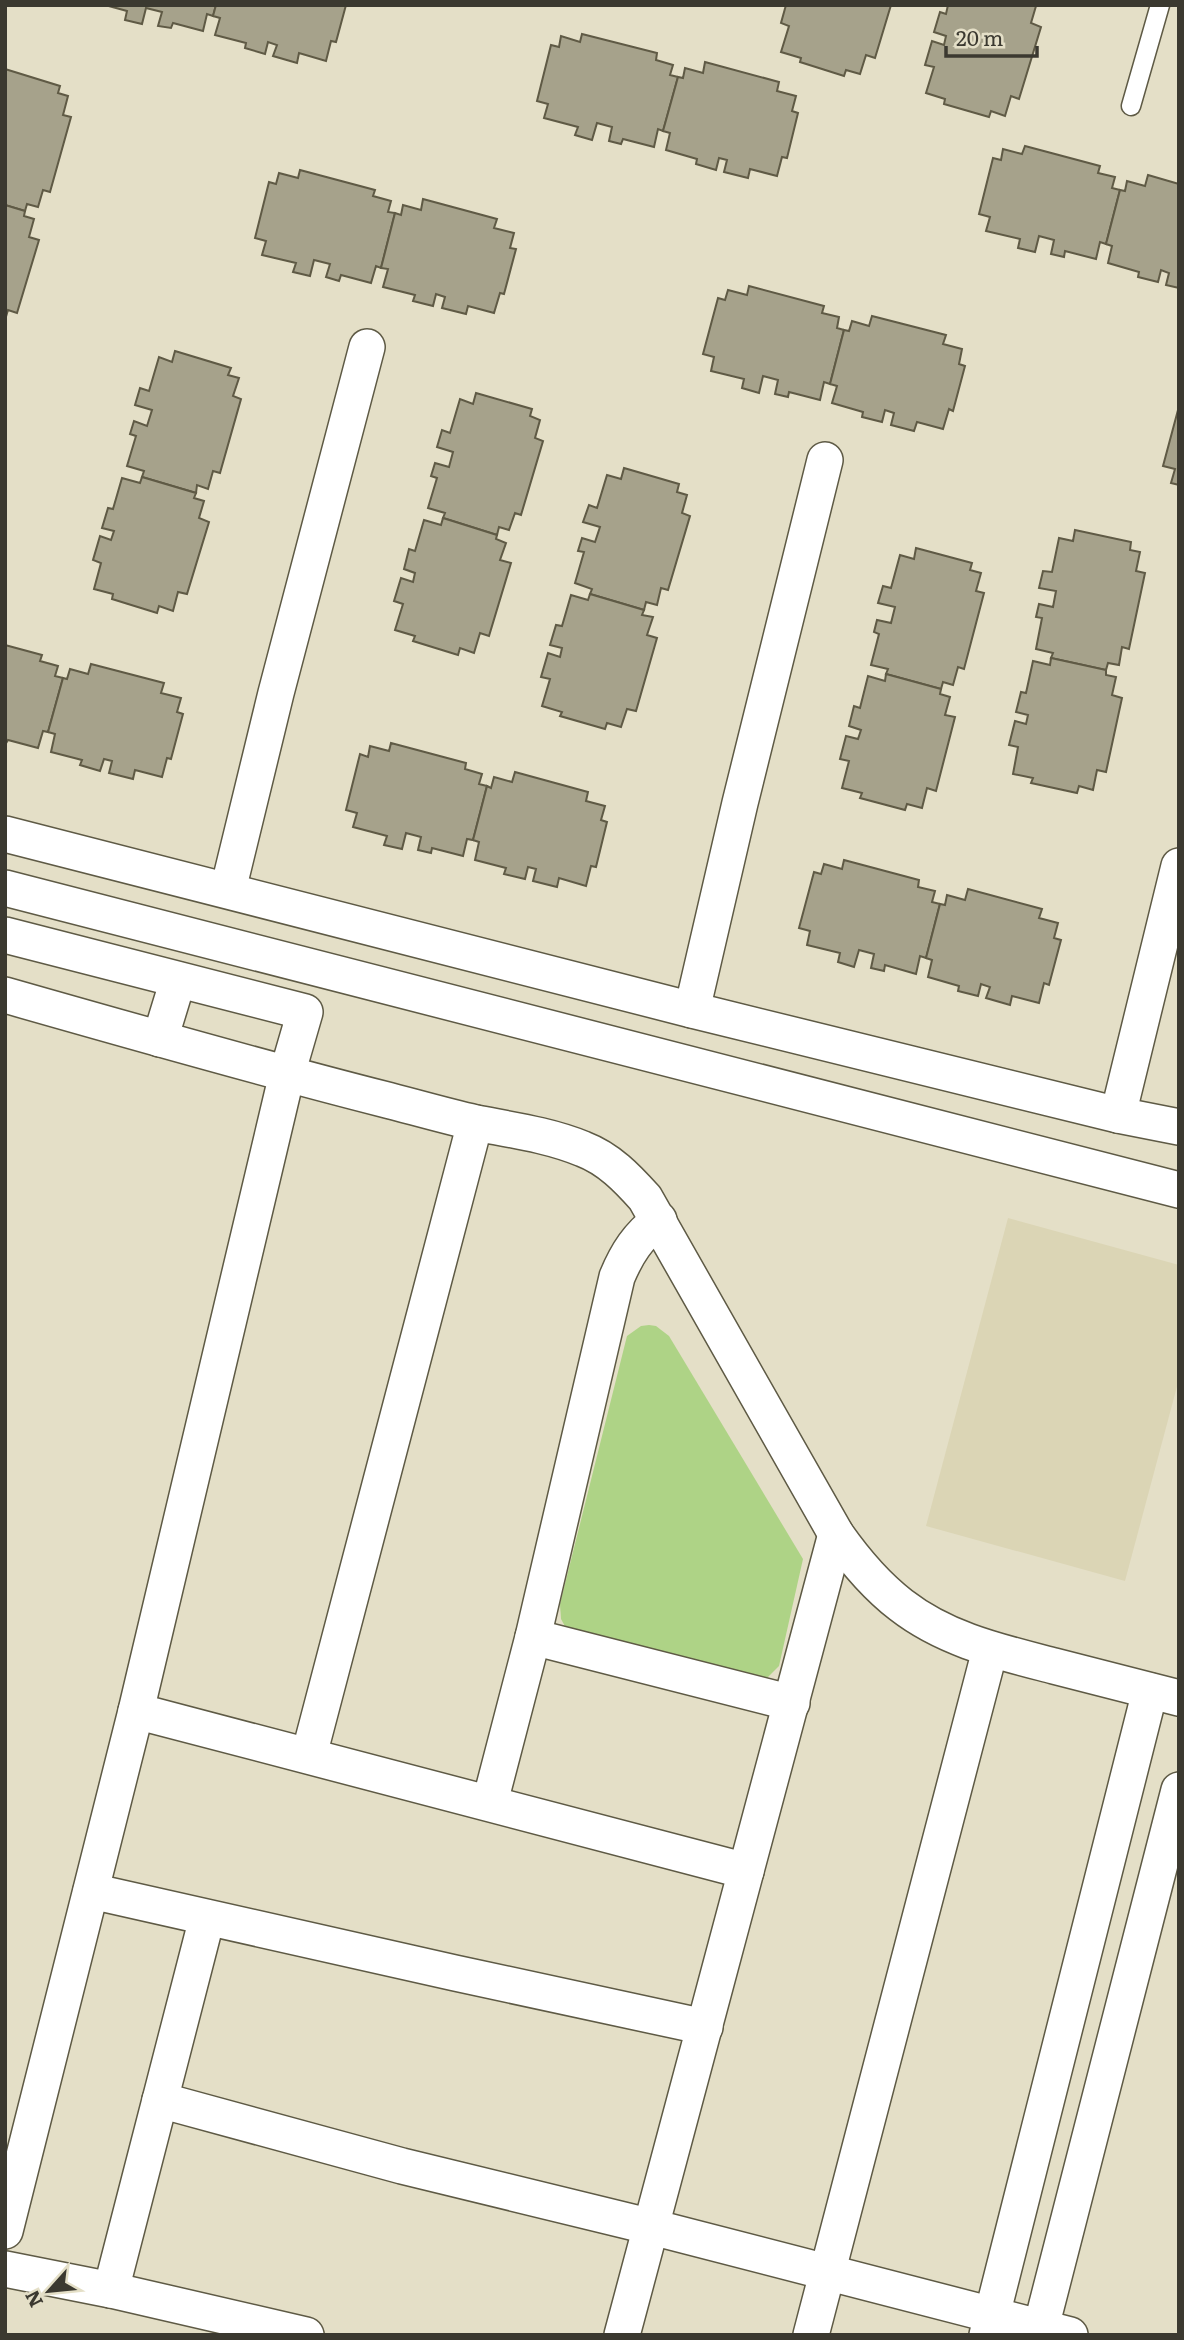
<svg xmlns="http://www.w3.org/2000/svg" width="1184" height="2340" font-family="Literata,serif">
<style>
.built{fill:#dbd5b5}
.green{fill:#aed386}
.building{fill:#a6a28b;stroke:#5f5a45;stroke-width:2}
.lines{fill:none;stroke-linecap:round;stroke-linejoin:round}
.service-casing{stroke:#5e5a45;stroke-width:21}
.minor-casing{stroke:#5e5a45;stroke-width:38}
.service{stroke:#fff;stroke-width:18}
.minor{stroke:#fff;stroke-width:35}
</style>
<rect width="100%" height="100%" fill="#e4dfc7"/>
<!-- built -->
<path class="built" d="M 1008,1218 L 1179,1265 L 1179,1379 L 1125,1581 L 926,1526 Z"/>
<!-- green -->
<path class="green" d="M 649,1325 L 656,1326 L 669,1336 L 803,1559 L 779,1666 L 766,1679 L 567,1630 L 561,1619 L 560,1604 L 627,1336 L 641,1326 Z"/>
<!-- building -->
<g class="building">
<path d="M 105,5 L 216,5 L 213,16 L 207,14 L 203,31 L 173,23 L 171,28 L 158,26 L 162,12 L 146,8 L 142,24 L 125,20 L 127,11 Z"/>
<path d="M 216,5 L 346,5 L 336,42 L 331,41 L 326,61 L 299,53 L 297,63 L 273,56 L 277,45 L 268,42 L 265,54 L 245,48 L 246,43 L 215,35 L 220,18 L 213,16 Z"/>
<path d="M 786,5 L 891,5 L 875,58 L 866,55 L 860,74 L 846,70 L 844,76 L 800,62 L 801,58 L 781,52 L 789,26 L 781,23 Z"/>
<path d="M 948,5 L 1036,6 L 1031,23 L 1041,27 L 1019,99 L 1011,96 L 1005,116 L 991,111 L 989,117 L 944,104 L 945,99 L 926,93 L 934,67 L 925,65 L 932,41 L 944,45 L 946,36 L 934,32 L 940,12 L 946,14 Z"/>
<path d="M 582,34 L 657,53 L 656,60 L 673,65 L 670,75 L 678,77 L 663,131 L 658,129 L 654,147 L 623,139 L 621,144 L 609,141 L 612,127 L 597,123 L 592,140 L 575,135 L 578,127 L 544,118 L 548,104 L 537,101 L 551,45 L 559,47 L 561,36 L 580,42 Z"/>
<path d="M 705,62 L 779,82 L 777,91 L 796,96 L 792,111 L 798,113 L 787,158 L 782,157 L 777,176 L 750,169 L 748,178 L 724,172 L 727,160 L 719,158 L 716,170 L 696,164 L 697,159 L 666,150 L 670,133 L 663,131 L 678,77 L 683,78 L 685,68 L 703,73 Z"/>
<path d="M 5,69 L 60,86 L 58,93 L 68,96 L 63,115 L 71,117 L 50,192 L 43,190 L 38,207 L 27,204 L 25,211 L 5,205 Z"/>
<path d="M 1025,146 L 1100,166 L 1098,173 L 1115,177 L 1112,188 L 1120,190 L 1106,244 L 1100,242 L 1096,259 L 1065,251 L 1064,257 L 1051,254 L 1054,240 L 1039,236 L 1035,252 L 1018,248 L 1020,239 L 986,231 L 990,217 L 979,214 L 993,158 L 1001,160 L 1003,149 L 1022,154 Z"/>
<path d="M 300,170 L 375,190 L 373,196 L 391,201 L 388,212 L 395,213 L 381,268 L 376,266 L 371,283 L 341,275 L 339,281 L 326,277 L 330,264 L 314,260 L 310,276 L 293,272 L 296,263 L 262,255 L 266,241 L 255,238 L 269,182 L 276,184 L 279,173 L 298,178 Z"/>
<path d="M 1148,175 L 1179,184 L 1179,288 L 1166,285 L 1169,273 L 1161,270 L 1158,282 L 1138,277 L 1139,272 L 1108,263 L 1112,246 L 1106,244 L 1120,190 L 1125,191 L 1127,181 L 1145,186 Z"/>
<path d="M 423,199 L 497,219 L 494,228 L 514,233 L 510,248 L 516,249 L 504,294 L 500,293 L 494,313 L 468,306 L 466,314 L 442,308 L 445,297 L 436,294 L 433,306 L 413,301 L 415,295 L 383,287 L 388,269 L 381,268 L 395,213 L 401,215 L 403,205 L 421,210 Z"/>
<path d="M 5,205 L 25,211 L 24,216 L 34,219 L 29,237 L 39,240 L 17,313 L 8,310 L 5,320 Z"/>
<path d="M 749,286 L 824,306 L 822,313 L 839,317 L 837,328 L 844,330 L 830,384 L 824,382 L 820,400 L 789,392 L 788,397 L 775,394 L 778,380 L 763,376 L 759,393 L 742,388 L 744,379 L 711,371 L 714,357 L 703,354 L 718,298 L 725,300 L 728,290 L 747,295 Z"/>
<path d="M 872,316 L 946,335 L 943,344 L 962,349 L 959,364 L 965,366 L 953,411 L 949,409 L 943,429 L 917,422 L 914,431 L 891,425 L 894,413 L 885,410 L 882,422 L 862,417 L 863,412 L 832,403 L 837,386 L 830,384 L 844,330 L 849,331 L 852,321 L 869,326 Z"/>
<path d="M 175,351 L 231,368 L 228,375 L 239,378 L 233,396 L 241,399 L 220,473 L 213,471 L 208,489 L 197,485 L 196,493 L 142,477 L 144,471 L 127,466 L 136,436 L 130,434 L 134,421 L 147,426 L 152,410 L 135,405 L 140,388 L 149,391 L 159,357 L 172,362 Z"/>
<path d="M 476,393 L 532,409 L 530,416 L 540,420 L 535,438 L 543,441 L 521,515 L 515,513 L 509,530 L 499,527 L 497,535 L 443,518 L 445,513 L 428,508 L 437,478 L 431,476 L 435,463 L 449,467 L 453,452 L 437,447 L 442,430 L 450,433 L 460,399 L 473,404 Z"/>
<path d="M 1178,410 L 1179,410 L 1179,485 L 1171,483 L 1175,469 L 1163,466 Z"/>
<path d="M 624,468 L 679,484 L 677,492 L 687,495 L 682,513 L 690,516 L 668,590 L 661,588 L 657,605 L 646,602 L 644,610 L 590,594 L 592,589 L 575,583 L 584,552 L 578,551 L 582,538 L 595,542 L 600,527 L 583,522 L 589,505 L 597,508 L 607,475 L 621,479 Z"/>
<path d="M 142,477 L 196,493 L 194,498 L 204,501 L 199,518 L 209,522 L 187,594 L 178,592 L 173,611 L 159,606 L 157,613 L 112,599 L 113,594 L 94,589 L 101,563 L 93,560 L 100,536 L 111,540 L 114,531 L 102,528 L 108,508 L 113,509 L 122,478 L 140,483 Z"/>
<path d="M 443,518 L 497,535 L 496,539 L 506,543 L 500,560 L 511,563 L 489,636 L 480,633 L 474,653 L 460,648 L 458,655 L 413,641 L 415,636 L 395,630 L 403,604 L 394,601 L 401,578 L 413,582 L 415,573 L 404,569 L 409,549 L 415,551 L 424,520 L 441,525 Z"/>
<path d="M 1075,530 L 1131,542 L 1130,550 L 1140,552 L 1136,571 L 1145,573 L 1129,649 L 1122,647 L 1119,665 L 1108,663 L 1106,670 L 1051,658 L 1053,653 L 1036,649 L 1042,618 L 1036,617 L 1039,604 L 1053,607 L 1056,591 L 1039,588 L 1043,571 L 1052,572 L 1059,538 L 1073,541 Z"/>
<path d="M 916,548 L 972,563 L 970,570 L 981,573 L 976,591 L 984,593 L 964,669 L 958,667 L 953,685 L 943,682 L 941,689 L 886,674 L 888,669 L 871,665 L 879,634 L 874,632 L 877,620 L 891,623 L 895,607 L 878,603 L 883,586 L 891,588 L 900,555 L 914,559 Z"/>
<path d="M 590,594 L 644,610 L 642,615 L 653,617 L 647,635 L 657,638 L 636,711 L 627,709 L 621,727 L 607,723 L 605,729 L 560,716 L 562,712 L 542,706 L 550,679 L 541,677 L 548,653 L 560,657 L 562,648 L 550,645 L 556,625 L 562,626 L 571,595 L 588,600 Z"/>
<path d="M 5,645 L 42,655 L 40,661 L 58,666 L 55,676 L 63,678 L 48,732 L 43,731 L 38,748 L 8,740 L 5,745 Z"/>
<path d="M 1051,658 L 1106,670 L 1106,675 L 1116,677 L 1112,695 L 1122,698 L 1106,772 L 1097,770 L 1093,790 L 1079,786 L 1077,793 L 1031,783 L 1033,778 L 1013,774 L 1018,747 L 1009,745 L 1015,721 L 1026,724 L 1028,715 L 1016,712 L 1021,692 L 1026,693 L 1033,661 L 1050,665 Z"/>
<path d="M 91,664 L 164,683 L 161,693 L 181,698 L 177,712 L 183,714 L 171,759 L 167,758 L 162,777 L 135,770 L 133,779 L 109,773 L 112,761 L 104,759 L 100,771 L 80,765 L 82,760 L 51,752 L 55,734 L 48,732 L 63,678 L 67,679 L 70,669 L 88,674 Z"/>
<path d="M 886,674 L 941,689 L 940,694 L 950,697 L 945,715 L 955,717 L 936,791 L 927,788 L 922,808 L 907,804 L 905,810 L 860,798 L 862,793 L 842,788 L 849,761 L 840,759 L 846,736 L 858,739 L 861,730 L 849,726 L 854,706 L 860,708 L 868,676 L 885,681 Z"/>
<path d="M 391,743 L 466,763 L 465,769 L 482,774 L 479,784 L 487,786 L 473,840 L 467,839 L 463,856 L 432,848 L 431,853 L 418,850 L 421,837 L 406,833 L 402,849 L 384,845 L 387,836 L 353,827 L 357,813 L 346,810 L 360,754 L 368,757 L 370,746 L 389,751 Z"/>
<path d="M 515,772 L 588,792 L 586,801 L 605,806 L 601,820 L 607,822 L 596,867 L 591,866 L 586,886 L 559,878 L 557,887 L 533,881 L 536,869 L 528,867 L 525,879 L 504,874 L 506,868 L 475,860 L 479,842 L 473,840 L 487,786 L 491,788 L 494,777 L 512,782 Z"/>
<path d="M 844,860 L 919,880 L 918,887 L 935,891 L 932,902 L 940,904 L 926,958 L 920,956 L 916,974 L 885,965 L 884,971 L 871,968 L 874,954 L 859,950 L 854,967 L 838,962 L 840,953 L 807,945 L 810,931 L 799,928 L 814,872 L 821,874 L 824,864 L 842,869 Z"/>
<path d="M 968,889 L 1042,909 L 1039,918 L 1058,923 L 1054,938 L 1061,940 L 1049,985 L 1044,983 L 1039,1003 L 1012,996 L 1010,1005 L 986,998 L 990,987 L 981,984 L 978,996 L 958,991 L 959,986 L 928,977 L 932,960 L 926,958 L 940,904 L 945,905 L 947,895 L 965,900 Z"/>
</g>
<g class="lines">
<defs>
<path id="service" d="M 1131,106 L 1160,5"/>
<g id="minor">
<path d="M 5,834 L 692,1010 L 1118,1115 L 1179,1127"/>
<path d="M 5,888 L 1179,1190"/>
<path d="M 228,890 L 276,693 L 367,347"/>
<path d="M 5,935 L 305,1012 L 287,1074 L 136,1711 L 5,2231"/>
<path d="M 5,995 C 131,1031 257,1067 383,1099 C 414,1107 445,1116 476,1123 C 512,1130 549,1135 583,1149 C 609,1159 627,1178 645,1198 L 836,1534 C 855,1561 875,1585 901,1605 C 946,1640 1000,1652 1054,1666 C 1096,1677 1137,1687 1179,1698"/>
<path d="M 692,1010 L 740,803 L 825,460"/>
<path d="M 160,1039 L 178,980"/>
<path d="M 1118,1115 L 1179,866"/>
<path d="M 533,1637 L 792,1703"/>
<path d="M 136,1711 L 746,1871"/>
<path d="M 309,1755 L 475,1123"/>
<path d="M 490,1802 L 533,1637 L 617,1277 C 627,1253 638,1236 659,1220"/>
<path d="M 91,1891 L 455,1973 L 705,2027"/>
<path d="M 160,2100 L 402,2166 L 652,2227 L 1070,2335"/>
<path d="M 5,2269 L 111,2290 L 306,2335"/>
<path d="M 111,2290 L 207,1918"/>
<path d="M 622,2335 L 836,1534"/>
<path d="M 811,2335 L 990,1650"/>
<path d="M 987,2335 L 1150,1691"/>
<path d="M 1039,2335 L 1179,1790"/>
</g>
</defs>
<!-- service casing -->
<use href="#service" class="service-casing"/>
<!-- minor casing -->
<use href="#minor" class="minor-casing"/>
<!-- service -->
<use href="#service" class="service"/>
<!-- minor -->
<use href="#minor" class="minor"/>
</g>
<!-- border -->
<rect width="1184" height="2340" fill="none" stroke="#3b3930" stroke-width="14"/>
<!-- north arrow -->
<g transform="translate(49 2291) rotate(243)" stroke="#e4dfc7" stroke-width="5" paint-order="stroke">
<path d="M0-5L12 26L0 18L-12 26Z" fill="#3b3930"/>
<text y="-10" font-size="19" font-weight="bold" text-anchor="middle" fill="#3b3930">N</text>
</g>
<!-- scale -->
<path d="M946 46v10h91v-10" fill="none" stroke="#3b3930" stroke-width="3.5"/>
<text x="956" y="46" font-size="21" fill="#3b3930" stroke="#e4dfc7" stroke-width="5" paint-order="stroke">20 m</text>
</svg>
